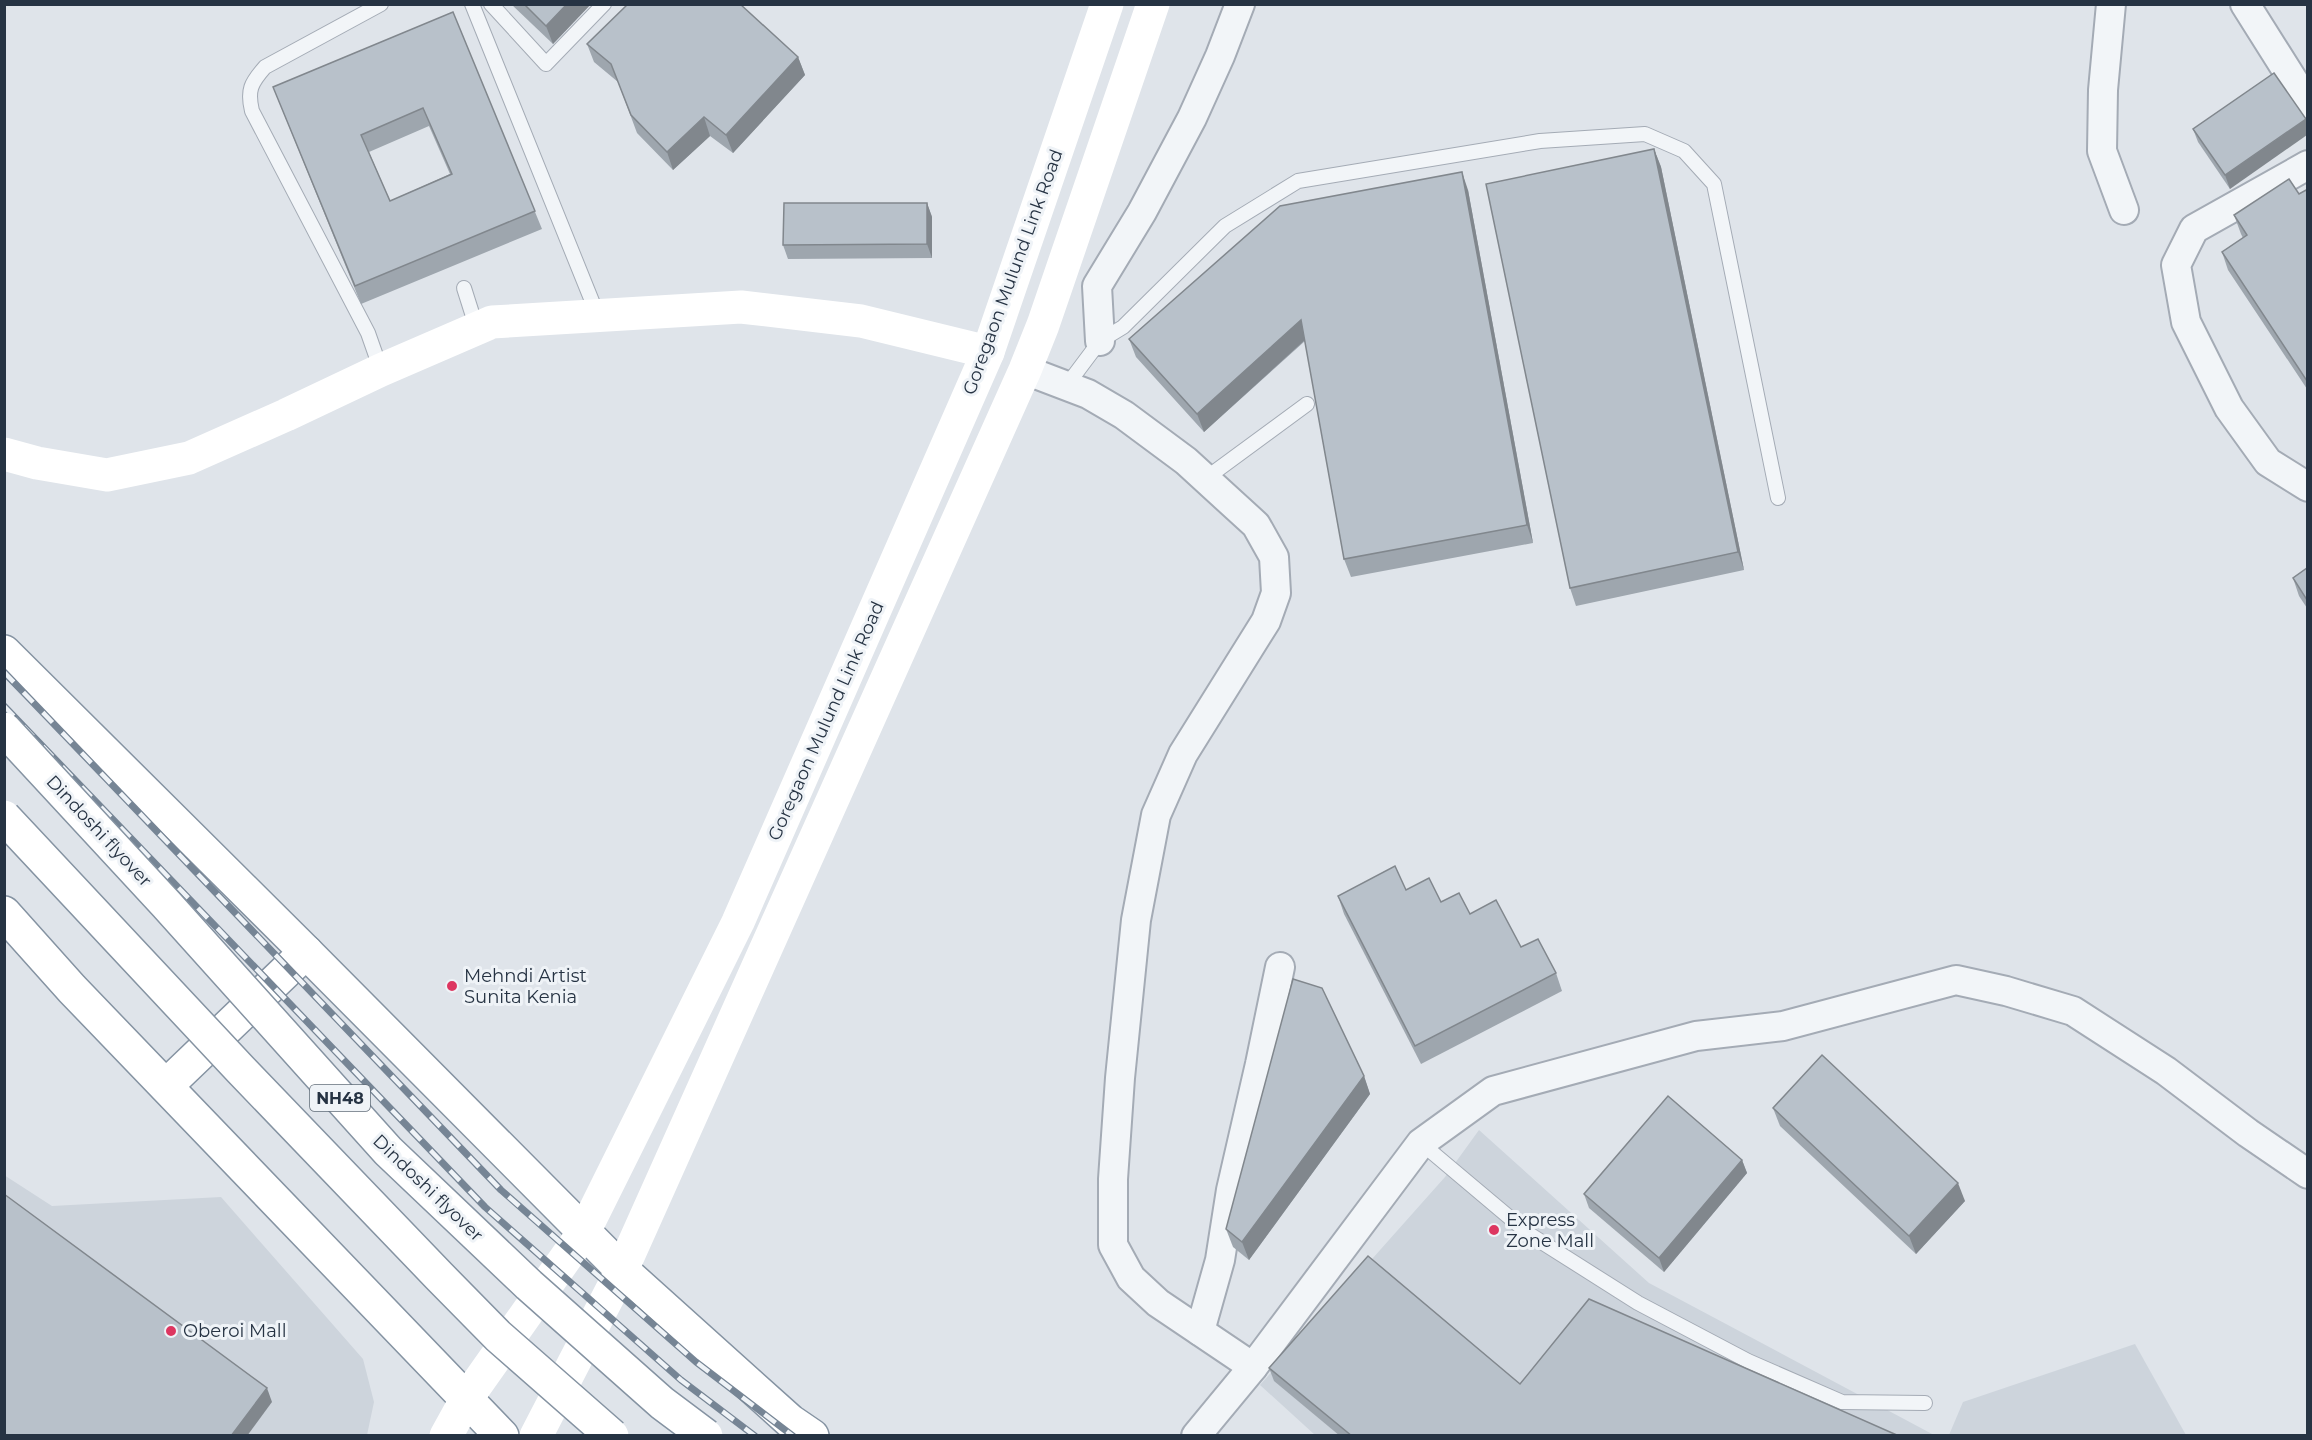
<svg xmlns="http://www.w3.org/2000/svg" width="2312" height="1440" font-family="Montserrat,sans-serif">
<style>
.built{fill:#cdd4dc}
.lines{fill:none;stroke-linecap:round;stroke-linejoin:round}
.lane-casing{stroke:#a4abb5;stroke-width:16}
.street-casing{stroke:#a4abb5;stroke-width:32}
.highway-casing{stroke:#8593a2;stroke-width:36}
.lane{stroke:#f2f5f8;stroke-width:14}
.street{stroke:#f2f5f8;stroke-width:28}
.secondary{stroke:#fff;stroke-width:33}
.highway{stroke:#fff;stroke-width:33}
.rail-casing{stroke:#768595;stroke-width:7}
.rail{stroke:#eff3f7;stroke-width:4.5;stroke-dasharray:14;stroke-linecap:butt}
.highway-bridge-casing{stroke:#8593a2;stroke-width:36;stroke-linecap:butt}
.highway-bridge{stroke:#fff;stroke-width:33}
.wall{fill:#9ea6ae;fill-rule:evenodd}
.shaded-wall{fill:#81878d}
.building{fill:#b8c1ca;stroke:#81878d;stroke-width:1.5;fill-rule:evenodd}
.poi-dot{fill:#dd3660;stroke:#eff3f7;stroke-width:2}
.labels{text-anchor:middle;dominant-baseline:central;stroke-width:6;stroke-linejoin:round;paint-order:stroke}
.shield{fill:#eff3f7;stroke:#626d79;stroke-width:1.5}
.shield-label{font-size:16px;font-weight:bold;fill:#263343}
.street-label{font-size:18px;fill:#263343;stroke:#eff3f7}
.poi-label{font-size:18px;fill:#263343;stroke:#eff3f7;text-anchor:start}
</style>
<rect width="100%" height="100%" fill="#dfe4ea"/>
<!-- built -->
<g class="built">
<path d="M 1479,1130 L 1649,1283 L 1934,1435 L 1315,1435 L 1260,1385 L 1445,1177 Z"/>
<path d="M 4,1175 L 52,1206 L 221,1197 L 363,1359 L 374,1402 L 367,1435 L 5,1435 Z"/>
<path d="M 2135,1344 L 2186,1435 L 1949,1435 L 1963,1402 Z"/>
</g>
<g class="lines">
<defs>
<g id="lane">
<path d="M 381,4 L 265,67 C 251,83 247,90 252,111 L 368,333 L 381,370"/>
<path d="M 472,4 L 598,316"/>
<path d="M 491,4 L 546,64 L 604,4"/>
<path d="M 464,288 L 477,329"/>
<path d="M 1067,385 L 1100,341 L 1123,327 L 1225,226 L 1298,181 L 1540,141 L 1645,134 L 1684,151 L 1714,184 L 1778,498"/>
<path d="M 1205,479 L 1307,404"/>
<path d="M 1421,1143 L 1529,1234 L 1638,1303 L 1748,1361 L 1842,1402 L 1925,1403"/>
</g>
<g id="street">
<path d="M 2111,4 L 2103,90 L 2102,151 L 2124,210"/>
<path d="M 2245,4 L 2308,104"/>
<path d="M 2308,165 L 2194,229 L 2176,265 L 2186,322 L 2229,408 L 2268,462 L 2308,487"/>
<path d="M 1100,341 L 1097,286 L 1142,212 L 1192,118 L 1220,56 L 1240,4"/>
<path d="M 1025,370 L 1088,394 L 1124,415 L 1186,461 L 1256,525 L 1274,557 L 1276,593 L 1266,621 L 1183,754 L 1156,815 L 1136,920 L 1120,1078 L 1113,1179 L 1113,1245 L 1131,1278 L 1158,1303 L 1253,1367"/>
<path d="M 1200,1331 L 1220,1260 L 1231,1190 L 1260,1064 L 1280,967"/>
<path d="M 1196,1436 L 1253,1367 L 1421,1143 L 1493,1091 L 1696,1036 L 1783,1026 L 1956,980 L 2006,991 L 2073,1011 L 2166,1071 L 2248,1133 L 2308,1174"/>
</g>
<g id="highway">
<path d="M 4,652 L 306,952 L 622,1270 L 790,1421 L 812,1436"/>
<path d="M 4,913 L 72,989 L 502,1436"/>
<path d="M 166,1086 L 306,952"/>
</g>
</defs>
<!-- lane casing -->
<use href="#lane" class="lane-casing"/>
<!-- street casing -->
<use href="#street" class="street-casing"/>
<!-- highway casing -->
<use href="#highway" class="highway-casing"/>
<!-- lane -->
<use href="#lane" class="lane"/>
<!-- street -->
<use href="#street" class="street"/>
<!-- secondary -->
<g class="secondary">
<path d="M 4,454 L 37,463 L 107,475 L 189,458 L 286,415 L 381,370 L 492,322 L 741,307 L 861,321 L 988,352"/>
<path d="M 446,1436 L 467,1398 L 584,1232 L 738,922 L 988,352 L 1107,4"/>
<path d="M 536,1436 L 622,1270 L 1025,370 L 1043,325 L 1153,4"/>
</g>
<!-- highway -->
<use href="#highway" class="highway"/>
<defs>
<g id="rail">
<path d="M 4,672 L 501,1190 L 696,1362 L 793,1436"/>
<path d="M 4,706 L 485,1207 L 681,1380 L 755,1436"/>
</g>
</defs>
<!-- rail casing -->
<use href="#rail" class="rail-casing"/>
<!-- rail -->
<use href="#rail" class="rail"/>
<defs>
<g id="highway-bridge">
<path d="M 4,729 L 166,904 L 388,1151 L 529,1285 L 662,1403 L 706,1436"/>
<path d="M 4,817 L 241,1070 L 439,1276 L 498,1336 L 612,1436"/>
</g>
</defs>
<!-- highway-bridge casing -->
<use href="#highway-bridge" class="highway-bridge-casing"/>
<!-- highway-bridge -->
<use href="#highway-bridge" class="highway-bridge"/>
</g>
<!-- wall -->
<g class="wall">
<path d="M 511,4 L 591,4 L 553,44 Z"/>
<path d="M 453,12 L 542,229 L 361,304 L 273,87 ZM 429,126 L 450,174 L 390,201 L 369,152 Z"/>
<path d="M 587,44 L 798,57 L 805,75 L 733,153 L 710,136 L 673,170 L 637,133 L 618,82 L 594,62 Z"/>
<path d="M 2274,73 L 2230,189 L 2198,142 L 2193,129 Z"/>
<path d="M 1654,149 L 1661,167 L 1744,570 L 1576,606 L 1570,588 Z"/>
<path d="M 1468,190 L 1533,543 L 1351,577 L 1344,559 L 1305,341 L 1204,432 L 1136,357 L 1129,339 Z"/>
<path d="M 2307,192 L 2307,389 L 2228,270 L 2222,252 L 2243,238 L 2241,234 L 2234,215 L 2299,194 Z"/>
<path d="M 927,203 L 932,217 L 932,258 L 788,259 L 783,245 Z"/>
<path d="M 2307,568 L 2307,608 L 2299,596 L 2293,578 Z"/>
<path d="M 1406,890 L 1470,914 L 1521,947 L 1556,973 L 1562,991 L 1421,1064 L 1344,914 L 1338,896 Z"/>
<path d="M 1364,1076 L 1370,1094 L 1249,1260 L 1233,1247 L 1226,1229 Z"/>
<path d="M 1773,1108 L 1965,1201 L 1916,1254 L 1780,1126 Z"/>
<path d="M 1742,1160 L 1747,1173 L 1664,1272 L 1589,1208 L 1584,1194 Z"/>
<path d="M 1269,1368 L 1520,1384 L 1899,1436 L 1340,1436 L 1274,1381 Z"/>
</g>
<!-- shaded-wall -->
<g class="shaded-wall">
<path d="M 567,4 L 591,4 L 553,44 L 546,26 Z"/>
<path d="M 798,57 L 805,75 L 733,153 L 726,135 Z"/>
<path d="M 704,117 L 710,136 L 673,170 L 667,152 Z"/>
<path d="M 2306,119 L 2307,124 L 2307,135 L 2230,189 L 2225,175 Z"/>
<path d="M 1654,149 L 1661,167 L 1744,570 L 1738,552 Z"/>
<path d="M 1462,172 L 1468,190 L 1533,543 L 1527,525 Z"/>
<path d="M 927,203 L 932,217 L 932,258 L 927,244 Z"/>
<path d="M 1301,320 L 1307,338 L 1204,432 L 1197,414 Z"/>
<path d="M 1364,1076 L 1370,1094 L 1249,1260 L 1242,1242 Z"/>
<path d="M 1742,1160 L 1747,1173 L 1664,1272 L 1659,1258 Z"/>
<path d="M 1958,1183 L 1965,1201 L 1916,1254 L 1909,1236 Z"/>
<path d="M 267,1388 L 272,1402 L 247,1436 L 231,1436 Z"/>
</g>
<!-- building -->
<g class="building">
<path d="M 524,4 L 567,4 L 546,26 Z"/>
<path d="M 628,4 L 740,4 L 798,57 L 726,135 L 704,117 L 667,152 L 631,115 L 611,64 L 587,44 Z"/>
<path d="M 453,12 L 535,211 L 355,286 L 273,87 ZM 423,108 L 452,174 L 390,201 L 361,135 Z"/>
<path d="M 2274,73 L 2306,119 L 2225,175 L 2193,129 Z"/>
<path d="M 1654,149 L 1738,552 L 1570,588 L 1486,184 Z"/>
<path d="M 1462,172 L 1527,525 L 1344,559 L 1301,320 L 1197,414 L 1129,339 L 1280,206 Z"/>
<path d="M 2289,179 L 2299,194 L 2306,190 L 2307,192 L 2307,381 L 2222,252 L 2247,235 L 2234,215 Z"/>
<path d="M 784,203 L 927,203 L 927,244 L 783,245 Z"/>
<path d="M 2307,568 L 2307,600 L 2293,578 Z"/>
<path d="M 1395,866 L 1406,890 L 1429,878 L 1441,902 L 1459,893 L 1470,914 L 1496,900 L 1521,947 L 1538,939 L 1556,973 L 1415,1046 L 1338,896 Z"/>
<path d="M 1293,979 L 1322,988 L 1364,1076 L 1242,1242 L 1226,1229 Z"/>
<path d="M 1822,1055 L 1958,1183 L 1909,1236 L 1773,1108 Z"/>
<path d="M 1668,1096 L 1742,1160 L 1659,1258 L 1584,1194 Z"/>
<path d="M 4,1194 L 267,1388 L 231,1436 L 4,1436 Z"/>
<path d="M 1368,1256 L 1520,1384 L 1589,1299 L 1899,1436 L 1352,1436 L 1269,1368 Z"/>
</g>
<!-- markers -->
<g class="poi-dot">
<circle cx="452" cy="986" r="6"/>
<circle cx="1494" cy="1230" r="6"/>
<circle cx="171" cy="1331" r="6"/>
</g>
<g class="labels">
<!-- shield labels -->
<rect class="shield" x="310" y="1085" width="60" height="26" rx="4.5"/>
<g class="shield-label">
<text x="340" y="1098">NH48</text>
</g>
<!-- street labels -->
<g class="street-label">
<text transform="translate(1013 272) rotate(-70)">Goregaon Mulund Link Road</text>
<text transform="translate(826 721) rotate(-66)">Goregaon Mulund Link Road</text>
<text transform="translate(99 831) rotate(47)">Dindoshi flyover</text>
<text transform="translate(428 1188) rotate(44)">Dindoshi flyover</text>
</g>
<!-- poi labels -->
<g class="poi-label">
<text x="464" y="976">Mehndi Artist<tspan x="464" dy="21">Sunita Kenia</tspan></text>
<text x="1506" y="1220">Express<tspan x="1506" dy="21">Zone Mall</tspan></text>
<text x="183" y="1331">Oberoi Mall</text>
</g>
</g>
<!-- border -->
<rect width="2312" height="1440" fill="none" stroke="#263343" stroke-width="12"/>
</svg>
